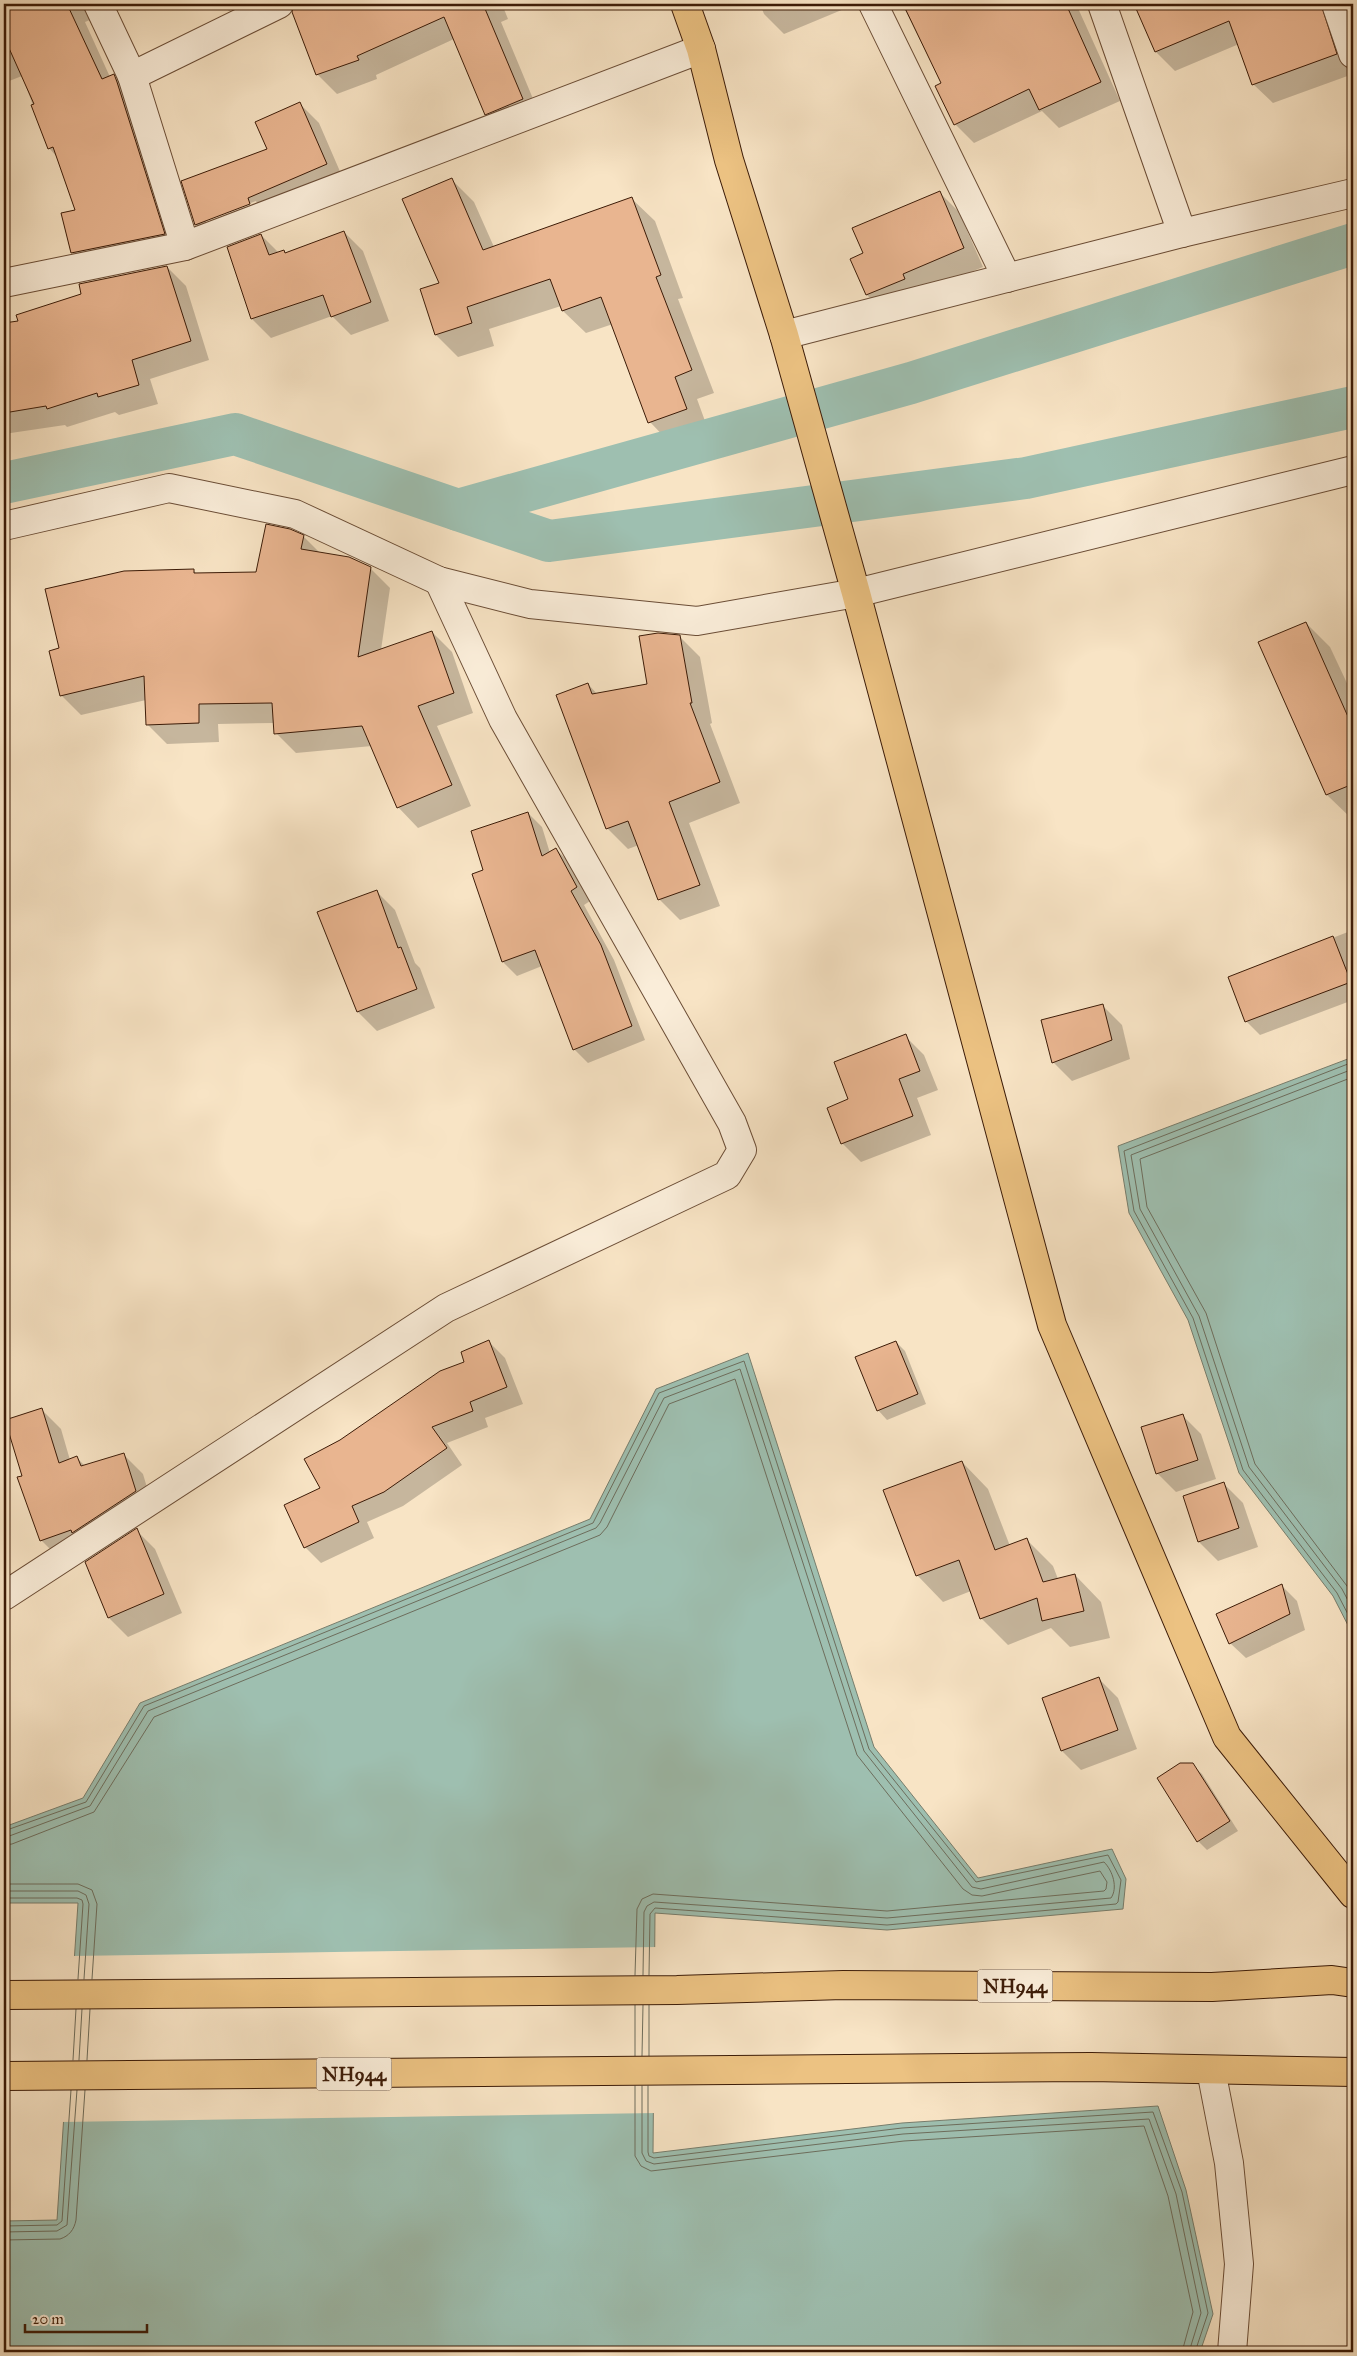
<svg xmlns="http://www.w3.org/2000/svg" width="1357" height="2356" font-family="'IM FELL Great Primer',serif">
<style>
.water{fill:#9ebfb0;stroke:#777d6c}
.pier{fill:#f8e4c5}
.shadow{fill:#0003;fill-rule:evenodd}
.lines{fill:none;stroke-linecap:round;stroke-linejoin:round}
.shore{stroke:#6d6d5c;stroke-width:1}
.canal{stroke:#9ebfb0;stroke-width:42}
.building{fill:#e9b590;stroke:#3c1b07}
.minor-casing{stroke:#6b4d36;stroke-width:30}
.tertiary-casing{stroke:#6b4d36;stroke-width:30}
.primary-casing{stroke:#3c1b07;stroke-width:30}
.trunk-casing{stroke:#3c1b07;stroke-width:30}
.minor{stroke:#faedd9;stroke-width:28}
.tertiary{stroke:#faedd9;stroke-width:28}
.primary{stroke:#ecc282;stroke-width:28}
.trunk{stroke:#ecc282;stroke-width:28}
.labels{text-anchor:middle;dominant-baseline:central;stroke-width:4.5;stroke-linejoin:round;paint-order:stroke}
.shield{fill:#faedd9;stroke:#755a46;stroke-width:1}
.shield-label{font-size:19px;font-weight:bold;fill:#3c1b07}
</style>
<rect width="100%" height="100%" fill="#f8e4c5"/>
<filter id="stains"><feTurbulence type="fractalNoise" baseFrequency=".004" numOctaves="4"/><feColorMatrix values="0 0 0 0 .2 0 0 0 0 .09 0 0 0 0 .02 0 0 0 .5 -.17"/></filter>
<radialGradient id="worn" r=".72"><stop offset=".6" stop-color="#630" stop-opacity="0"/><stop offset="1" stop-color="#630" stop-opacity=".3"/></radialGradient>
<!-- water -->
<g class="water">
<path d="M 1353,1057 L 1353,1635 L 1333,1596 L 1239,1473 L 1188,1320 L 1129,1213 L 1118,1146 Z"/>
<path d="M 748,1353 L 874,1747 L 978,1878 L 1112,1849 L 1126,1879 L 1123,1909 L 887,1930 L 655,1913 L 653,2153 L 902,2123 L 1158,2106 L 1186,2190 L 1213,2314 L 1200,2352 L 4,2352 L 4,2221 L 57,2220 L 78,1903 L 4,1903 L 4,1827 L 83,1798 L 140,1703 L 590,1519 L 656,1389 Z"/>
</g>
<!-- pier -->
<path class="pier" d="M 657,1947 L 656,2113 L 61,2122 L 72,1956 Z"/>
<!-- shadow -->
<g class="shadow">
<path d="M 4,4 L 89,4 L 95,18 L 85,22 L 110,77 L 114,76 L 133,95 L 183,253 L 91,272 L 72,253 L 77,211 L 57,157 L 49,148 L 22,76 L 4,83 Z"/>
<path d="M 222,4 L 244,4 L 229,11 Z"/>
<path d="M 296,4 L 502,4 L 508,19 L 501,22 L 541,118 L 505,133 L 486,114 L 454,39 L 376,75 L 377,79 L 337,94 L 318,75 L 294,12 Z"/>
<path d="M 760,4 L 856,4 L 784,34 L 764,14 Z"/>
<path d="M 902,4 L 1082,4 L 1077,6 L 1120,101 L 1059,128 L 1042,111 L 974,143 L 955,124 L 942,84 Z"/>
<path d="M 1136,4 L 1333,4 L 1353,74 L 1273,103 L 1253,84 L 1239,44 L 1175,71 L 1156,52 Z"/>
<path d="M 300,104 L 319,123 L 345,183 L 215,244 L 196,225 L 183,182 L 268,149 ZM 256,201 L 257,203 L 206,223 L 206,220 Z"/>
<path d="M 452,180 L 474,202 L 494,247 L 632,199 L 655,221 L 683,298 L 678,299 L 714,393 L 697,399 L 709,432 L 672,445 L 650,422 L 613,324 L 586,333 L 563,311 L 561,306 L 489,329 L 494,346 L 458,357 L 436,335 Z"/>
<path d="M 940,193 L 959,212 L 983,267 L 921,293 L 886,314 L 867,295 L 865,253 Z"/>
<path d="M 344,232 L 363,251 L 389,321 L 351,335 L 332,316 L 271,338 L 252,319 L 229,247 L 261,235 L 279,253 L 284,251 L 286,254 Z"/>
<path d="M 167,267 L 186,286 L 209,360 L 150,379 L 158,404 L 119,415 L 115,412 L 67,427 L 65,425 L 4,434 L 4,324 L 19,322 L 83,295 Z"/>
<path d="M 303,536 L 320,553 L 370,568 L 390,588 L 381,650 L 432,632 L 452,652 L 473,713 L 437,726 L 471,806 L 418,828 L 398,807 L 372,746 L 296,753 L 276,733 L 275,723 L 218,724 L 219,742 L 167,744 L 147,724 L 146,700 L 81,715 L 61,695 L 61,649 L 194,571 L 198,575 L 257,573 Z"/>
<path d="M 1306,623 L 1330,647 L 1353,696 L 1352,819 L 1327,795 L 1260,643 Z"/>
<path d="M 679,636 L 700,657 L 712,723 L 710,724 L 740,803 L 689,823 L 720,906 L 680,920 L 659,899 L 639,845 L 628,849 L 607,828 L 588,684 L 598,695 L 649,685 Z"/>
<path d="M 528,813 L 542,827 L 550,853 L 556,849 L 570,863 L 590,901 L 584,905 L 614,960 L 645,1040 L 588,1063 L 574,1049 L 542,966 L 517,976 L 503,962 L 473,874 L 484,871 Z"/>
<path d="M 376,891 L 395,910 L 415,963 L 420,968 L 435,1008 L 377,1031 L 358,1012 Z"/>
<path d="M 1353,930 L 1353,1000 L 1260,1035 L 1246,1021 L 1229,978 Z"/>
<path d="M 1103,1006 L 1122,1025 L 1130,1059 L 1072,1081 L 1053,1062 Z"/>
<path d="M 905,1036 L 924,1055 L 938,1090 L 917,1098 L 931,1135 L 861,1162 L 842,1143 L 850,1100 Z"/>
<path d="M 489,1342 L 505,1358 L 523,1404 L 485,1418 L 488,1427 L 447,1443 L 462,1465 L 403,1506 L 367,1522 L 374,1538 L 321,1563 L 305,1547 L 322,1488 L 341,1441 L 466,1362 Z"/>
<path d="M 896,1342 L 905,1351 L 926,1404 L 887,1420 L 878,1410 Z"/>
<path d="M 42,1410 L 61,1429 L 70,1460 L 77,1458 L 85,1466 L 124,1455 L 143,1474 L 154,1511 L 60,1559 L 41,1540 L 23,1477 Z"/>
<path d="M 1182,1415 L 1201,1434 L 1216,1479 L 1176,1492 L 1157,1473 Z"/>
<path d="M 962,1462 L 988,1489 L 1010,1546 L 1027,1540 L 1053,1566 L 1058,1579 L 1075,1575 L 1101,1602 L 1110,1638 L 1070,1647 L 1051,1628 L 1008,1645 L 981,1618 L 971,1591 L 943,1602 L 917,1575 Z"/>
<path d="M 1224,1484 L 1243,1503 L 1258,1547 L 1218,1561 L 1199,1542 L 1184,1497 Z"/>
<path d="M 136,1530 L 155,1549 L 182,1613 L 128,1637 L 109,1618 L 86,1562 Z"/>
<path d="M 1282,1586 L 1297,1601 L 1305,1630 L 1246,1658 L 1230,1643 Z"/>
<path d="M 1099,1679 L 1118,1698 L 1137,1749 L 1081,1770 L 1062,1751 L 1044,1699 Z"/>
<path d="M 1192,1765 L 1202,1774 L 1238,1831 L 1207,1850 L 1198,1841 Z"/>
</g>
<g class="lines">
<!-- shore -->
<g class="shore">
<path d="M 1353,1062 L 1124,1151 L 1134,1211 L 1193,1318 L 1243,1470 L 1337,1593 L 1353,1624"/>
<path d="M 1353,1069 L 1131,1155 L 1140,1209 L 1199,1316 L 1249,1467 L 1342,1589 L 1353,1610"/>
<path d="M 1353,1077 L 1140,1159 L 1147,1207 L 1206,1313 L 1255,1464 L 1353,1594"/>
<path d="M 4,1831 L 86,1802 L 144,1706 L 593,1523 L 659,1393 L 744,1361 L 869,1749 L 976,1882 L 1108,1855 L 1121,1880 L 1118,1902 L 1116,1904 L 887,1925 L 655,1908 L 650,1914 L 649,1975"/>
<path d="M 4,1838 L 90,1806 L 148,1711 L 596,1528 L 600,1523 L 664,1398 L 740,1369 L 864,1751 L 972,1887 L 981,1889 L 1104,1862 C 1113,1871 1118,1888 1111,1898 L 887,1918 L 654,1902 L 647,1906 L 644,1912 L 643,1975"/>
<path d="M 4,1845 L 12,1844 L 94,1812 L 154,1717 L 600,1535 L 607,1527 L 669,1404 L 735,1379 L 857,1755 L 963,1889 L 972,1895 L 982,1896 L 1100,1871 L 1107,1882 L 1106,1889 L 1104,1891 L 887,1911 L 653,1894 L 642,1899 L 637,1909 L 635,1975"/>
<path d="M 4,1884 L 78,1884 L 92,1890 L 97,1904 L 92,1979"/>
<path d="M 4,1891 L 78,1891 L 86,1895 L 89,1904 L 84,1979"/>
<path d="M 4,1898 L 77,1898 L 82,1900 L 83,1904 L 78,1979"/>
<path d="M 635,2056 L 635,2005"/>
<path d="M 642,2056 L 643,2005"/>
<path d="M 649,2056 L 649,2005"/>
<path d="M 73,2060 L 76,2009"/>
<path d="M 79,2060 L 82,2009"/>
<path d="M 87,2060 L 90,2009"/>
<path d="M 635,2086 L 635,2156 L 641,2166 L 651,2171 L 904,2141 L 1144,2126 L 1168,2196 L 1193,2312 L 1182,2352"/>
<path d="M 642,2086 L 642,2153 L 646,2161 L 654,2164 L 903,2134 L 1149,2119 L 1176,2194 L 1201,2313 L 1189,2352"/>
<path d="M 648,2086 L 648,2152 L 649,2156 L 654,2158 L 902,2128 L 1153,2112 L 1182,2192 L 1208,2313 L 1195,2352"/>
<path d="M 4,2226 L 57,2225 L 62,2221 L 71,2090"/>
<path d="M 4,2232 L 57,2231 L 67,2225 L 77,2090"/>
<path d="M 4,2240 L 60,2239 C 69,2236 74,2230 76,2220 L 85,2090"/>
</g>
<!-- canal -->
<g class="canal">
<path d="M 4,483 L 235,434 L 549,541 L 1026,478 L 1353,407"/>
<path d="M 458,510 L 911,383 L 1353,244"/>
</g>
</g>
<!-- building -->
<g class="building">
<path d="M 4,4 L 67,4 L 102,79 L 114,74 L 117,82 L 165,234 L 71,253 L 61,213 L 75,210 L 53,147 L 48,149 L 31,105 L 34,104 L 4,37 Z"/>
<path d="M 294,4 L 483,4 L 523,99 L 485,115 L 444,17 L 357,56 L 359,60 L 316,75 L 292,12 Z"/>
<path d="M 903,4 L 1066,4 L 1101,82 L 1039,110 L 1029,89 L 954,125 L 935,86 L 941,83 Z"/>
<path d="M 1134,4 L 1321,4 L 1337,54 L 1252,85 L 1229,21 L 1155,52 Z"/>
<path d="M 300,102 L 327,164 L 248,198 L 250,204 L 195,225 L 181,181 L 267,149 L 255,122 Z"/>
<path d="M 452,178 L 483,250 L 632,197 L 661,275 L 656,277 L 692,370 L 675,377 L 687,409 L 648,423 L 601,297 L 562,311 L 550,279 L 467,307 L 472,323 L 435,335 L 420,289 L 439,283 L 402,199 Z"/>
<path d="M 940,191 L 964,248 L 903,274 L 905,279 L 866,295 L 850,259 L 863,253 L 852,228 Z"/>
<path d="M 344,231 L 371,302 L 331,317 L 323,295 L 251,319 L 227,247 L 261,234 L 269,255 L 284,250 L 285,253 Z"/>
<path d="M 167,266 L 191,341 L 132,360 L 139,385 L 98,397 L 97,393 L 47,409 L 46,406 L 4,413 L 4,323 L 18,321 L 16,315 L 81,294 L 79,284 Z"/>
<path d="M 266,524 L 290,529 L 304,535 L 301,549 L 349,557 L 371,567 L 358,657 L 432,631 L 454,693 L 418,706 L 452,785 L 397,808 L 362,726 L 274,734 L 272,703 L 199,704 L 199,723 L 146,725 L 144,676 L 60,696 L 49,651 L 59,648 L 45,589 L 124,571 L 194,569 L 194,573 L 256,572 Z"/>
<path d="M 1306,622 L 1353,728 L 1353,784 L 1326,795 L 1258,642 Z"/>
<path d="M 658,633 L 680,635 L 692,703 L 690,703 L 720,782 L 669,802 L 700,885 L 658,900 L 628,821 L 606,829 L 556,695 L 588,683 L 592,694 L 647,684 L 639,636 Z"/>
<path d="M 528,812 L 542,856 L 556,848 L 577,887 L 571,891 L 601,945 L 632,1026 L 573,1050 L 535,950 L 502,962 L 472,874 L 483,870 L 471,831 Z"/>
<path d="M 377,890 L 398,948 L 401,947 L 417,989 L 357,1012 L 317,912 Z"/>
<path d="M 1333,936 L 1351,982 L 1245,1022 L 1228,977 Z"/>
<path d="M 1103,1004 L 1112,1040 L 1052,1063 L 1041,1020 Z"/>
<path d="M 906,1034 L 920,1071 L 899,1079 L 913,1116 L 841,1144 L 827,1108 L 848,1099 L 834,1062 Z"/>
<path d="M 489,1340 L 507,1387 L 470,1402 L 473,1411 L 432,1427 L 447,1448 L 384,1492 L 352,1506 L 359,1522 L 304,1548 L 284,1505 L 320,1488 L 304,1459 L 340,1440 L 440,1371 L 464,1362 L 461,1352 Z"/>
<path d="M 896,1341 L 918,1394 L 877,1411 L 855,1357 Z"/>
<path d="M 42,1408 L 59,1463 L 77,1456 L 81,1466 L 124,1453 L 136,1491 L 72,1533 L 71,1530 L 40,1541 L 17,1477 L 22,1476 L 5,1420 Z"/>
<path d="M 1183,1414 L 1198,1460 L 1156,1474 L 1141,1427 Z"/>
<path d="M 962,1461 L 995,1550 L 1027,1538 L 1043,1582 L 1075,1574 L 1084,1611 L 1042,1621 L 1037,1598 L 980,1619 L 959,1560 L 916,1576 L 883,1490 Z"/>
<path d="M 1224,1482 L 1239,1528 L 1198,1542 L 1183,1496 Z"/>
<path d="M 137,1528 L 164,1594 L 108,1618 L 85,1562 Z"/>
<path d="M 1282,1584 L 1290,1614 L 1229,1644 L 1216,1614 Z"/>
<path d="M 1099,1677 L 1118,1730 L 1061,1751 L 1042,1698 Z"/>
<path d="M 1180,1763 L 1193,1763 L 1230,1821 L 1197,1842 L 1157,1778 Z"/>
</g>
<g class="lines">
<defs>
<g id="minor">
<path d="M 98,4 L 132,76"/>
<path d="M 873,4 L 1007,278"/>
<path d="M 1102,4 L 1182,233"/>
<path d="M 1336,4 L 1353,54"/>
<path d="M 185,246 L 132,76 L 279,4"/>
<path d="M 4,283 L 185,246 L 701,49"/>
<path d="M 784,335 L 1182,233 L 1353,193"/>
<path d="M 4,1596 L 446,1308 L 727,1175 L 742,1150 L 732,1123 L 503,719 L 439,581"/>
<path d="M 1211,2070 L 1229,2163 L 1239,2264 L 1232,2352"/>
</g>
<path id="tertiary" d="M 4,526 L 169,488 L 295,514 L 439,581 L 530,604 L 697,621 L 856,593 L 1353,470"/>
<path id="primary" d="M 685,4 L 701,49 L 729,160 L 784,335 L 856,593 L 1052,1325 L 1227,1737 L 1353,1894"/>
<g id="trunk">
<path d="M 4,1995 L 677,1990 L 843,1985 L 1212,1987 L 1332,1980 L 1353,1983"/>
<path d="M 4,2076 L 1091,2067 L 1353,2072"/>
</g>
</defs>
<!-- minor casing -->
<use href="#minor" class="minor-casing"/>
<!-- tertiary casing -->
<use href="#tertiary" class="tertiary-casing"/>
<!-- primary casing -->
<use href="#primary" class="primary-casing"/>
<!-- trunk casing -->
<use href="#trunk" class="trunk-casing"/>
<!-- minor -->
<use href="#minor" class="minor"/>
<!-- tertiary -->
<use href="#tertiary" class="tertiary"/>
<!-- primary -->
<use href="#primary" class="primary"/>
<!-- trunk -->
<use href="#trunk" class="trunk"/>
</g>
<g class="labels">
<!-- shield labels -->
<g class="shield">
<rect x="977.5" y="1969.5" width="75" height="33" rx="4"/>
<rect x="316.5" y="2057.5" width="75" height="33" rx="4"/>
</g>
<g class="shield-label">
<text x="1015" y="1986">NH944</text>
<text x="354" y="2074">NH944</text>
</g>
</g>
<!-- margin -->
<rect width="1357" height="2356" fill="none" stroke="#f8e4c5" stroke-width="20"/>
<rect x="5" y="5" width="1347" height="2346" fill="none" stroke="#3c1b07" stroke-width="2.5"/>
<rect x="10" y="10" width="1337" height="2336" fill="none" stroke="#3c1b07"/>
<!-- scale -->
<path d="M25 2324v8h122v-8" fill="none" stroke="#3c1b07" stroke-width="2.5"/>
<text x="32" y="2324" font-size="15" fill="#3c1b07" stroke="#faedd9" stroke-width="4" paint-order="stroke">20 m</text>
<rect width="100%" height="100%" filter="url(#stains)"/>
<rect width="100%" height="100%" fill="url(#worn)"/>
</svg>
